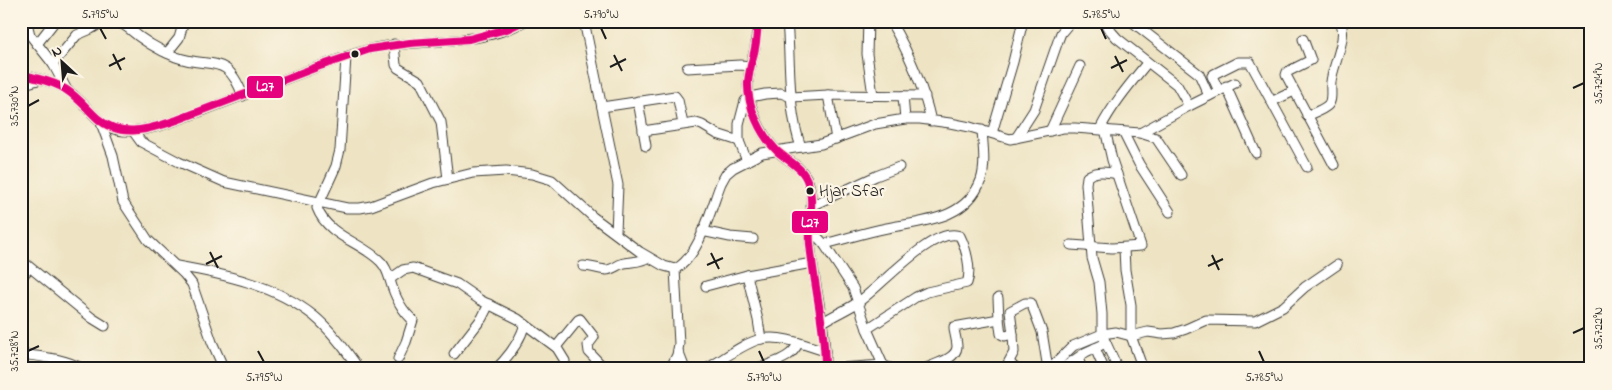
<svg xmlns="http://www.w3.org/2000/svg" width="1612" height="390" font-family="'Indie Flower',sans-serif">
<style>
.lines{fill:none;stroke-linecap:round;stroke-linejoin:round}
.minor-casing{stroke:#3c3a35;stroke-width:11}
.minor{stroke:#fff;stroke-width:9}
.bus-1-casing{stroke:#fcf5e5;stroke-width:11}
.bus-1{stroke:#e5007d;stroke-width:8}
.ticks{fill:none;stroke:#1c1c1c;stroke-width:2}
.bus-dot{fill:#1c1c1c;stroke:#fcf5e5;stroke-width:2}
.labels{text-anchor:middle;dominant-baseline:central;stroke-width:4.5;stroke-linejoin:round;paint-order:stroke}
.bus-label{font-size:17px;fill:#1c1c1c;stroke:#fcf5e5;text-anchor:start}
.line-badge{stroke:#fcf5e5;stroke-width:2}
.badge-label{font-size:14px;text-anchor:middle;font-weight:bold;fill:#fff}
.neatline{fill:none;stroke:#1c1c1c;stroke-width:2}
.ticks-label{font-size:12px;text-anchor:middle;fill:#1c1c1c}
</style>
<rect width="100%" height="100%" fill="#fcf5e5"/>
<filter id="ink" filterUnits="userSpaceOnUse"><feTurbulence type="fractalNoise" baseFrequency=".02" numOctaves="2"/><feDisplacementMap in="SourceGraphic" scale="10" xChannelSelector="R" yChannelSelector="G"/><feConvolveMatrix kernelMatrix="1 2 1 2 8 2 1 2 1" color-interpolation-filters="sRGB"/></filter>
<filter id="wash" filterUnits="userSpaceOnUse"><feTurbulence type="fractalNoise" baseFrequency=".0096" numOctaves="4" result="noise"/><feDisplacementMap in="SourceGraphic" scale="20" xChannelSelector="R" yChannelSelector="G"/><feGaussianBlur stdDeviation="1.12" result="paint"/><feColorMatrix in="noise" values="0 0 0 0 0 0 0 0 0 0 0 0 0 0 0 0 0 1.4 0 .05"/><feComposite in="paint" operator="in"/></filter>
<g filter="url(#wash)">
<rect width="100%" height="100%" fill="#eee4c4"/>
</g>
<g filter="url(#ink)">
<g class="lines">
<defs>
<g id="minor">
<path d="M 30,21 L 28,27 L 30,35 L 53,64 L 66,88"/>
<path d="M 116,21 L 127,27 L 134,21"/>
<path d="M 584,21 L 618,185 L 616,232"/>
<path d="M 758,21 C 757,30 756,39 755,48 C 752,60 748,73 748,85 C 749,108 760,133 776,150 C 786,160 802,166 808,181 C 815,201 808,221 810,241 C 813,284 827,325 825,369"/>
<path d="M 787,21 C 791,63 787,107 801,147"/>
<path d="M 868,21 L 867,54 L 873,95"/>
<path d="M 890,21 C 909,53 923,85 931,121"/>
<path d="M 1102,21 L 1117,38 L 1177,85 L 1189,106"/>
<path d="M 1131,21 L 1199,74 L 1209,96"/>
<path d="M 1204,21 L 1230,23 L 1265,21"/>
<path d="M 127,27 C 142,40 158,50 176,57 C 212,70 226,51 243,96"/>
<path d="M 1303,39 L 1311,60 L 1287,72 L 1286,75 L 1334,165"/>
<path d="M 37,44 L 55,21"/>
<path d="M 394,44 L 396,65 L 398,68 L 420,81 L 441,122 L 448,179"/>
<path d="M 167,53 L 179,38 L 184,21"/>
<path d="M 346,57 L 340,150 L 336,166 L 317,208 C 328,237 362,242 381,262 C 386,267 388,273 390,280 C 394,294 401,310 413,320 L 406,342 L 398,359"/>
<path d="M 53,64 L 77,35 L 91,29 L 104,21"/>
<path d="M 687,68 L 740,65 L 751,66"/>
<path d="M 21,74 C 35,79 51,80 64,88 C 86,100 96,129 124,131 C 151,132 183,118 207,109 C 244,95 280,81 317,67 C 335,61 352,54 370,49 C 422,37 478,48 525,21"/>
<path d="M 21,85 L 38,80"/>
<path d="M 1226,86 L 1256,153"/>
<path d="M 1219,91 L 1212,76 L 1214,74 L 1238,62 L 1250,62 L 1307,167"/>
<path d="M 828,95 L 836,139"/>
<path d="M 903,96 L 905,119"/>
<path d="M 638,101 L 646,146"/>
<path d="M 1273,101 L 1294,91"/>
<path d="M 602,107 L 675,96 L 678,100 L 683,124"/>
<path d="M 1307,116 C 1313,113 1323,110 1328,105 C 1333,100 1330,88 1331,82 C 1332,67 1350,33 1339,21"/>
<path d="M 101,123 L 113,156 L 123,202 L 148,240 L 184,274 L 192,284 L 212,342 L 224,369"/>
<path d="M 1100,129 C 1113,104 1130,84 1147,63"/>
<path d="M 133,131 L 141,142 L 179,162 L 224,182 L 347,208 L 360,208 L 371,206 L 433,183 L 473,173 L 506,171 L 532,174 L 552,180 L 593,217 L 640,252 L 664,266 L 675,269 C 699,258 711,208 721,183 L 726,174 L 733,168 L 762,153 L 821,144 L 875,124 L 905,119 L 920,119 L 950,123 L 970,127 L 1010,139 L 1063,128 L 1075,128 L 1140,133 L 1156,138 L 1181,175"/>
<path d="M 643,131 L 696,123 L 702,125 L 717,134 L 739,141"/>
<path d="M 1050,131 L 1080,66"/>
<path d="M 1123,132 L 1139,164 L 1170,212"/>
<path d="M 992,133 L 1013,62 L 1023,21"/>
<path d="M 1140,133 L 1189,106 L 1235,83"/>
<path d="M 1016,138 L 1034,110 L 1058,41 L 1061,33 L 1071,21"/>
<path d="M 747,161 L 739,141 L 739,124 L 745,101 L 750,97 L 765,94 L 781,93 L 791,97 L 828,95 L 925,96"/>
<path d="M 811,206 L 876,176 L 899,167"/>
<path d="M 809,228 L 824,244 L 853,288 L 867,329 L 883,365 L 825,369"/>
<path d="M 702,231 L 730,237 L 753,239"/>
<path d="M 824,244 C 845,239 866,232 887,228 C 923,221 966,220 981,180 C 986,165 983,146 982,130"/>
<path d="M 1071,245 L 1112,248 L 1141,246 L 1112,160 L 1105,129"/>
<path d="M 1124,248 L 1125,270 L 1131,305 L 1131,336 L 1143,369"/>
<path d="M 21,260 L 92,318 L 105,326"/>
<path d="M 177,266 C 224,274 275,285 314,316 C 332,331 346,350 359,369"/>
<path d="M 583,266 C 590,266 602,270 606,270 C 612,270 616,266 621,264 C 630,261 641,263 648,257"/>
<path d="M 747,275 L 758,320 L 761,339"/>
<path d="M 21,278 L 29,268"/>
<path d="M 390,279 L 403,270 L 413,268 L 457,284 L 480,300 L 518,319 L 557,348 L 565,361"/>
<path d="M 706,286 L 747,275 L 812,263"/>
<path d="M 999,319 L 1001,334 L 1005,336 L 1013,334 L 1010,311 L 1025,303 L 1031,303 L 1042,332 L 1048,369"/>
<path d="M 823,322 C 834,315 846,310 857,303 C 879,289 933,225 960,236 C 966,248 972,270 967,283 L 927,292 L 916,297 L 867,329"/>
<path d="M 1106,343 L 1118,369"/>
<path d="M 556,347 L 578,320 L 580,319 L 594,337 L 588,345 L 589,352 L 605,369"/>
<path d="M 1095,348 L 1104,369"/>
<path d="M 678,351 L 685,369"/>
<path d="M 21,354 C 42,357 64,358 83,369"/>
<path d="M 454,354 L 482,318 L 489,304"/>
<path d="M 1078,358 L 1082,369"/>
<path d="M 1009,362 L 1016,369"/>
<path d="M 883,365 L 893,369"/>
<path d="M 496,369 C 509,356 520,342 525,324"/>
<path d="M 670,369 L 677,355 L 679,344 L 675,269"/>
<path d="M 706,369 C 723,360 743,343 761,339 C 783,335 805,345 825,351"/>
<path d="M 758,369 C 773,362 792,359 798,343"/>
<path d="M 924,369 C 933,364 956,360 957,347 C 957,340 954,333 954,327 L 999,319 L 998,298"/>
<path d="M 1005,369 L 1014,352 L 1013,334"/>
<path d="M 1050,369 L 1073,346 L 1102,334 L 1102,314 L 1099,282 L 1092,258 L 1086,184 L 1087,177 C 1095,170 1107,172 1117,174"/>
<path d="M 1061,369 L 1086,352 L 1106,343 L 1102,334 L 1116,332 L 1131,336 L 1148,332 L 1162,334 L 1174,333 L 1186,329 L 1206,320 L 1255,321 L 1283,307 L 1305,287 L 1337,265"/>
</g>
</defs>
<!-- minor casing -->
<use href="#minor" class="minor-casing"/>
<!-- minor -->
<use href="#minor" class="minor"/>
<defs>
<g id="bus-1">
<path d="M 758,21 C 757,30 757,39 755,48 C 753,59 749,70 748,82 C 747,106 760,134 777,151 C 788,161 803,167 808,183 C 815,202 808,224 810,244 C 814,286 825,326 825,369"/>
<path d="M 21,74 C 36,79 52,80 65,89 C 78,97 86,108 97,118 C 120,139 151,129 177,120 L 317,67 L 370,49 L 410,43 L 469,39 L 507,29 L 524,21"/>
</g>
</defs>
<!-- bus-1 casing -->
<use href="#bus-1" class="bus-1-casing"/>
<!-- bus-1 -->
<use href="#bus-1" class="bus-1"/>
</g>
</g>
<!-- ticks -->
<path class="ticks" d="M 100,28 L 106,39M 601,28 L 606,39M 1101,28 L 1106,39M 113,54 L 121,70M 614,55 L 622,71M 1115,56 L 1123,72M 109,66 L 125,58M 610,67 L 626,59M 1111,68 L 1127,60M 1573,88 L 1584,83M 28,106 L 39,100M 210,252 L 218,268M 711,253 L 719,269M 1212,255 L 1219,270M 206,264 L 222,256M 707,265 L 723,258M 1208,266 L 1223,259M 1573,333 L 1584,328M 28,351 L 39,346M 258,351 L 264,362M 759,351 L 764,362M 1259,351 L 1264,362"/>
<!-- markers -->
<g class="bus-dot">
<circle cx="355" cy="54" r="4.5"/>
<circle cx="810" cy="191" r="4.5"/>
</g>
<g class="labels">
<!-- bus labels -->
<g class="bus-label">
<text x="819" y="191">Hjar Sfar</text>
</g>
</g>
<g class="line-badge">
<rect x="246" y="75" width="38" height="24" rx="5" fill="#e5007d"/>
<rect x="791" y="210" width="38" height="24" rx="5" fill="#e5007d"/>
</g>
<g class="badge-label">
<text x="265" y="91">L27</text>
<text x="810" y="227">L27</text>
</g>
<!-- margin -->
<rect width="1612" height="390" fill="none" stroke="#fcf5e5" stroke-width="55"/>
<!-- north arrow -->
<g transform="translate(62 62) rotate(334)" stroke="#fcf5e5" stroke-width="4" paint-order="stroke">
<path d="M0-4L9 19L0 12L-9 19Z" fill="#1c1c1c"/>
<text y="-8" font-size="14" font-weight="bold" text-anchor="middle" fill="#1c1c1c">N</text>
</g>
<rect x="28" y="28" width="1556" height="334" class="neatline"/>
<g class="ticks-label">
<text x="100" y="18">5.795°W</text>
<text x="601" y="18">5.790°W</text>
<text x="1101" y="18">5.785°W</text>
<text transform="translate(1598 83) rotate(-90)" y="4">35.724°N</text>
<text transform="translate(14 106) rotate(-90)" y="4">35.730°N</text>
<text transform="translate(1598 328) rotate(-90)" y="4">35.722°N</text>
<text transform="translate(14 351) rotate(-90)" y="4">35.728°N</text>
<text x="264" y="381">5.795°W</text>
<text x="764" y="381">5.790°W</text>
<text x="1264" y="381">5.785°W</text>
</g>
</svg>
